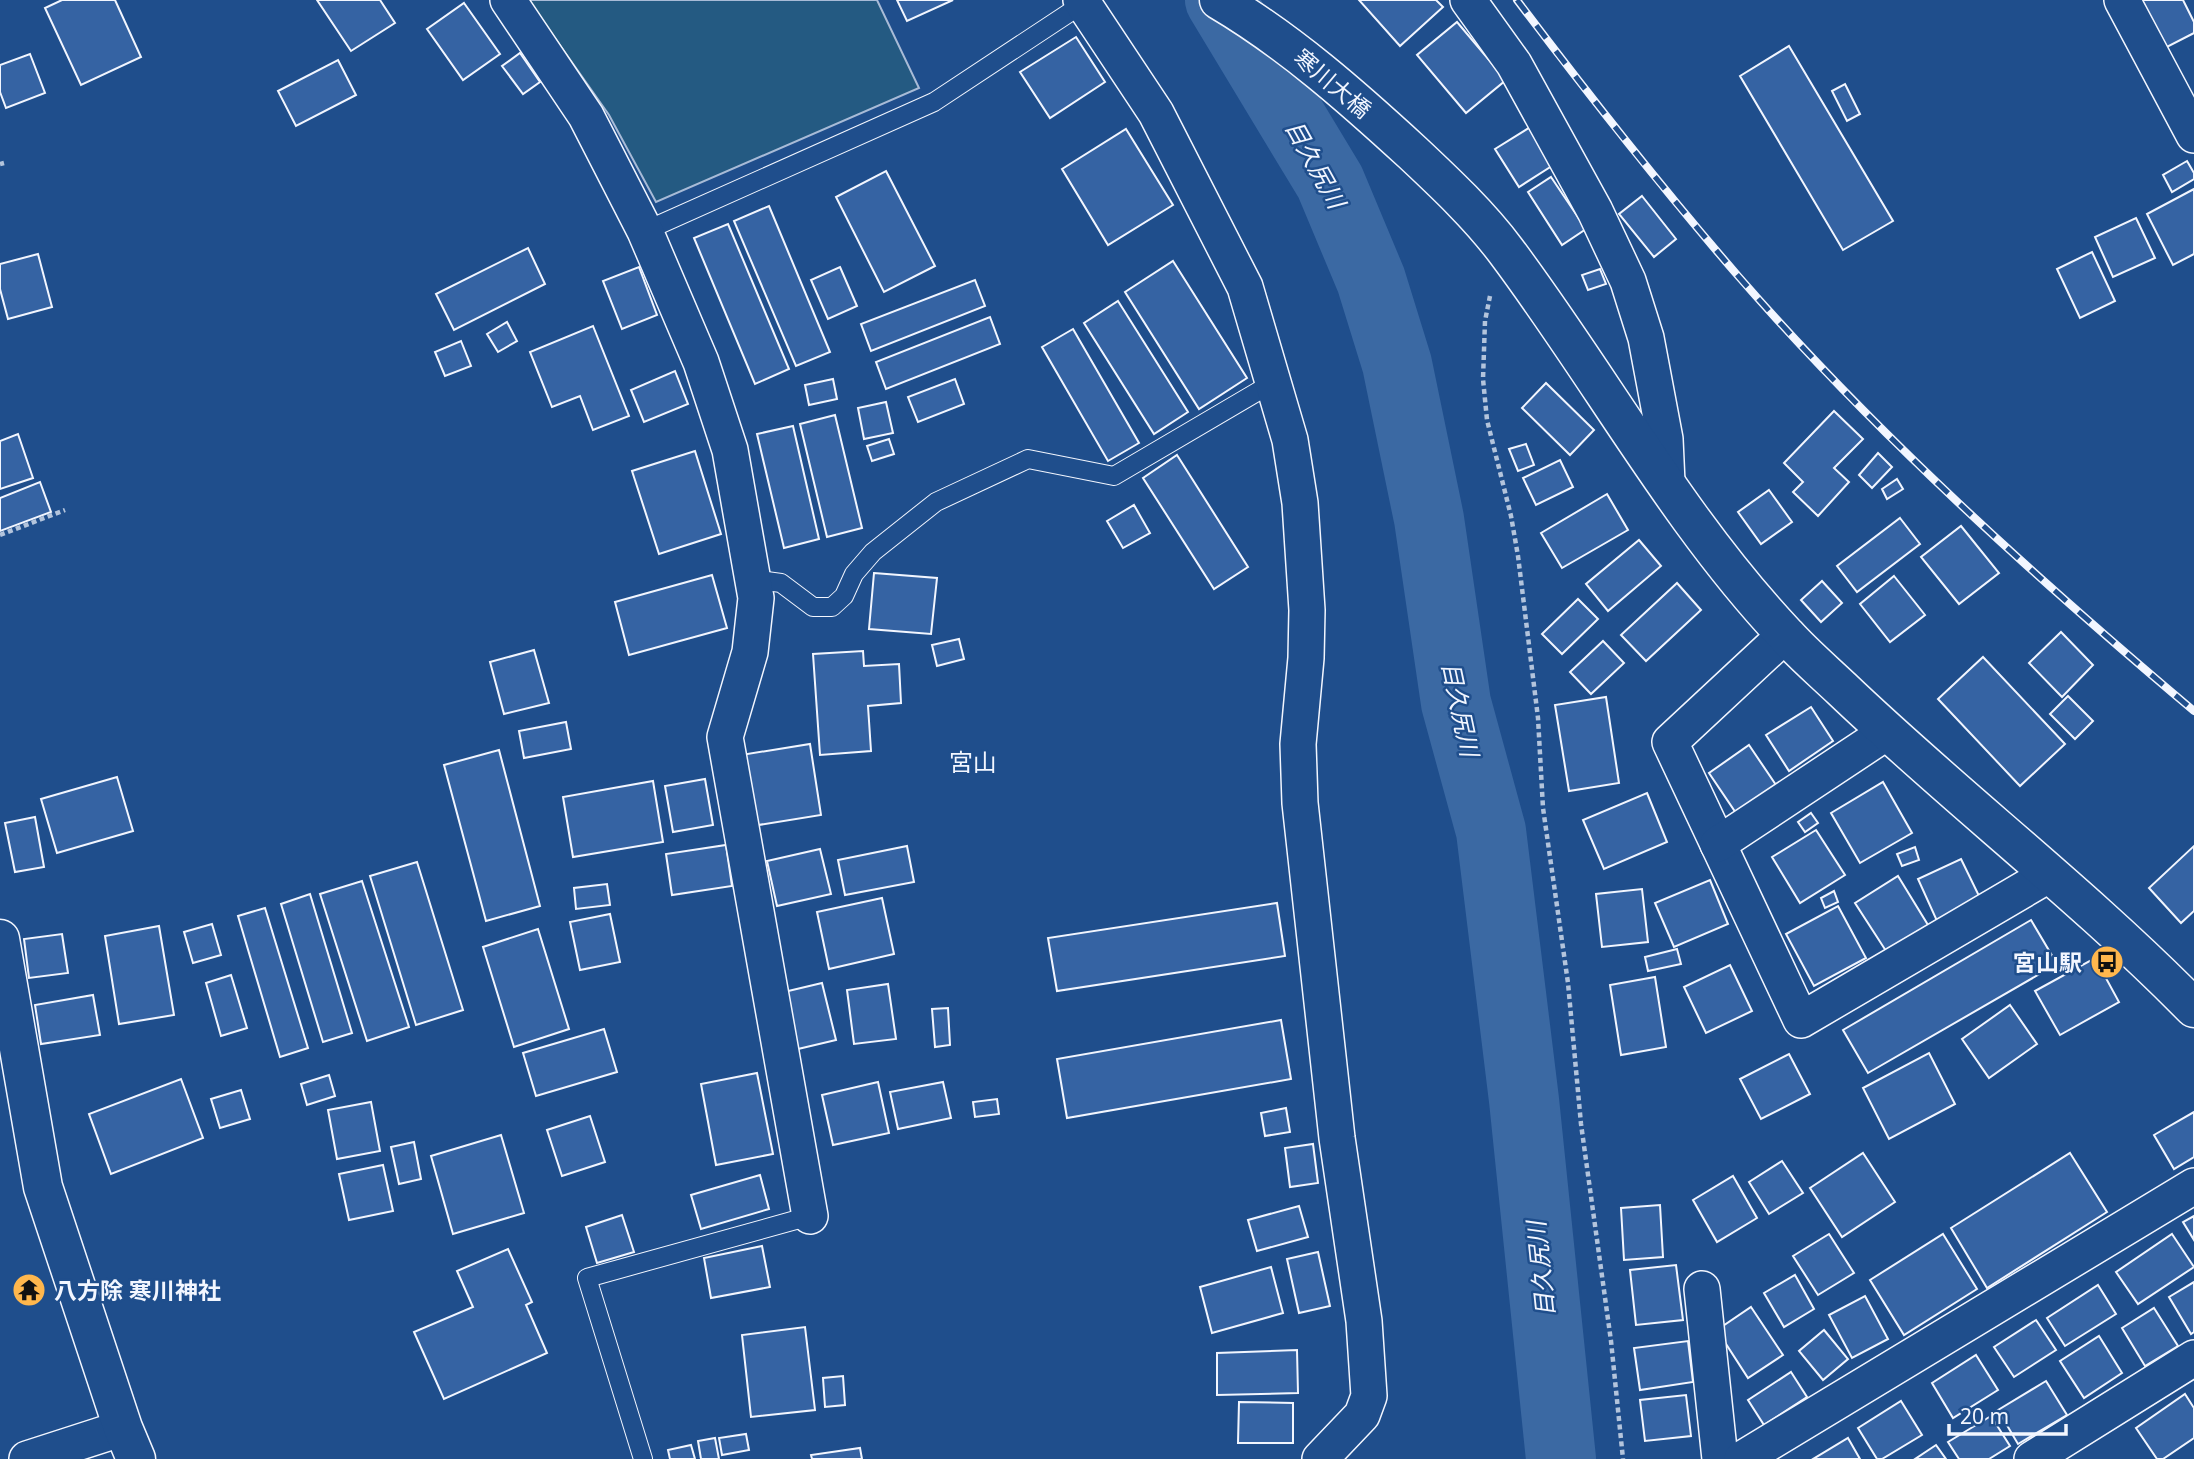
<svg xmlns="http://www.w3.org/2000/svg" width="2194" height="1459" font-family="'Noto Sans','Noto Sans JP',sans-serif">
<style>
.green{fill:#245a82;stroke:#a8bbd7;stroke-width:2}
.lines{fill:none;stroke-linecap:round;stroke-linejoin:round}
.river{stroke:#3b69a3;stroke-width:70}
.building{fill:#3563a3;stroke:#f2f6ff;stroke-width:2}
.service-casing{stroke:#f2f6ff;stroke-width:20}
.minor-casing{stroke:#f2f6ff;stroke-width:38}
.tertiary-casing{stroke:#f2f6ff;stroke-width:41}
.path{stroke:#b3c4dc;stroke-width:4.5;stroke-dasharray:5 3.5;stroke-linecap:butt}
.service{stroke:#1f4e8c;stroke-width:18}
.minor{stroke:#1f4e8c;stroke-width:35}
.tertiary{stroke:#1f4e8c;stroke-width:38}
.rail-casing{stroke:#f2f6ff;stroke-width:8}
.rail{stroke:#1f4e8c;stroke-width:5;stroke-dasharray:16;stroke-linecap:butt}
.labels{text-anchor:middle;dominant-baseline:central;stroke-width:5;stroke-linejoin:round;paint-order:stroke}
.street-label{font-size:23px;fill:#f2f6ff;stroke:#1f4e8c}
.poi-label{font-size:23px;font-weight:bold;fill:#f2f6ff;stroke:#1f4e8c;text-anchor:end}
.water-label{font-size:24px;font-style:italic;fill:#f2f6ff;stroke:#1f4e8c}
.neighbourhood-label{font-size:24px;fill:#f2f6ff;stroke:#1f4e8c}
</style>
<rect width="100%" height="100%" fill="#1f4e8c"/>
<!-- green -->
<path class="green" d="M 528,0 L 877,0 L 919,88 L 656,202 L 609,115 Z"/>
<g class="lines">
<!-- river -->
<path class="river" d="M 1220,0 L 1330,182 L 1371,280 L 1397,364 L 1429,519 L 1456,703 L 1491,831 L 1524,1100 L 1561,1459"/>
</g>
<!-- building -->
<g class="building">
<path d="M 62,0 L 115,0 L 141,57 L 81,85 L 45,8 Z"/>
<path d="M 317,0 L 380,0 L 395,23 L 351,51 Z"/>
<path d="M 897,0 L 953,0 L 907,21 Z"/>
<path d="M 1359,0 L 1436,0 L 1443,7 L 1400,46 Z"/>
<path d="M 2137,0 L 2183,0 L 2194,22 L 2194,33 L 2163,49 Z"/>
<path d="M 464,3 L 500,54 L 463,80 L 427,29 Z"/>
<path d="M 1457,22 L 1506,80 L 1466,113 L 1417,55 Z"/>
<path d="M 1076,37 L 1105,82 L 1050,118 L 1020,72 Z"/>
<path d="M 1789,46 L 1893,221 L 1843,250 L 1740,76 Z"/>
<path d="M 520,53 L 540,82 L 523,94 L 502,66 Z"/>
<path d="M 30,54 L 45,93 L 6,108 L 0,92 L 0,65 Z"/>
<path d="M 338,60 L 356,95 L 296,126 L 278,91 Z"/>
<path d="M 1845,84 L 1860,114 L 1847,121 L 1832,91 Z"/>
<path d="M 1532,126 L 1555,164 L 1519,187 L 1495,149 Z"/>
<path d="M 1126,129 L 1173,205 L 1108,245 L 1062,169 Z"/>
<path d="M 2187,161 L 2194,173 L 2194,179 L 2172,192 L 2163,175 Z"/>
<path d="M 886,171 L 935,266 L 884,292 L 836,197 Z"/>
<path d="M 1551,177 L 1586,229 L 1562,245 L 1528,192 Z"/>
<path d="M 2194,189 L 2194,254 L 2173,265 L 2147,214 Z"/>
<path d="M 1642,196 L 1676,239 L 1654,257 L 1619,214 Z"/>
<path d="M 769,206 L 830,352 L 796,366 L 734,221 Z"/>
<path d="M 2136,218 L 2155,258 L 2113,277 L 2095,237 Z"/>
<path d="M 728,224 L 789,369 L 755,384 L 694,238 Z"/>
<path d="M 528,248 L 545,284 L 454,330 L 436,294 Z"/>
<path d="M 2092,252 L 2115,301 L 2080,318 L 2057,269 Z"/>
<path d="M 38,254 L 52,307 L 8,319 L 0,289 L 0,264 Z"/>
<path d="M 1173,261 L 1247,378 L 1199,409 L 1125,292 Z"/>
<path d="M 639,267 L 657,315 L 622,329 L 603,281 Z"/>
<path d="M 840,267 L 857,306 L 828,319 L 811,280 Z"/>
<path d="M 1600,269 L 1606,284 L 1588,290 L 1582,275 Z"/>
<path d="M 975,280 L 985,306 L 871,351 L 861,324 Z"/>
<path d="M 1118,301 L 1188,412 L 1154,434 L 1084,323 Z"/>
<path d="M 990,317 L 1000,344 L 886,389 L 876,362 Z"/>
<path d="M 507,322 L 517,341 L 498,352 L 487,334 Z"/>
<path d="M 593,326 L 629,416 L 593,430 L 580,396 L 552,407 L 530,352 Z"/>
<path d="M 1073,329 L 1139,443 L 1108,461 L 1042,347 Z"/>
<path d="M 461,341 L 471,366 L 445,376 L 435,352 Z"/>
<path d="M 675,371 L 688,404 L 644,422 L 631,390 Z"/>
<path d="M 833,379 L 837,399 L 809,405 L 805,385 Z"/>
<path d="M 955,379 L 964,404 L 918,422 L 908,397 Z"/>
<path d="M 1546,383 L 1594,430 L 1570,455 L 1522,408 Z"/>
<path d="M 886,402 L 893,433 L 864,439 L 858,408 Z"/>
<path d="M 1834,411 L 1863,439 L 1834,468 L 1849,482 L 1818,516 L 1793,492 L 1803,482 L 1784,463 Z"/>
<path d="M 835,415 L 862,528 L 827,537 L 800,424 Z"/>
<path d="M 793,426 L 819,539 L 784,548 L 757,434 Z"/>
<path d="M 18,434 L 33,478 L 0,489 L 0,441 Z"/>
<path d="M 889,439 L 894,454 L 872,461 L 867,446 Z"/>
<path d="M 1526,444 L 1534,465 L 1518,471 L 1509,449 Z"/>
<path d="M 695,451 L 721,534 L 659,554 L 632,471 Z"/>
<path d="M 1878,453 L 1892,467 L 1872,488 L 1859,475 Z"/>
<path d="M 1177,455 L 1248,567 L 1214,589 L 1143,478 Z"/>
<path d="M 1560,460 L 1573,487 L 1536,505 L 1523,478 Z"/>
<path d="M 1897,479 L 1903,489 L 1887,499 L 1882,489 Z"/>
<path d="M 40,482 L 51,512 L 0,531 L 0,498 Z"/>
<path d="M 1769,490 L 1792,522 L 1761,544 L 1738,512 Z"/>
<path d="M 1607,494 L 1628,530 L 1562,568 L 1541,533 Z"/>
<path d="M 1134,505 L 1150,533 L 1123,548 L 1107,521 Z"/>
<path d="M 1900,518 L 1920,544 L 1857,592 L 1837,566 Z"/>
<path d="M 1961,526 L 1999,573 L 1959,604 L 1921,557 Z"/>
<path d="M 1639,540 L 1661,566 L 1608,611 L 1586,584 Z"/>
<path d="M 874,573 L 937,578 L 931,634 L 869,629 Z"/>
<path d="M 712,575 L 727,628 L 629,655 L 615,602 Z"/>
<path d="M 1894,576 L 1925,615 L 1890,642 L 1860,604 Z"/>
<path d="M 1822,581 L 1842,603 L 1821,622 L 1801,600 Z"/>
<path d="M 1677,583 L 1701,610 L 1646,661 L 1621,635 Z"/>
<path d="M 1578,599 L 1598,619 L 1562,654 L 1542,634 Z"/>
<path d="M 2061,632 L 2093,665 L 2062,697 L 2029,663 Z"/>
<path d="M 959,639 L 964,659 L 937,666 L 932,645 Z"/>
<path d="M 1603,641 L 1624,663 L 1591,694 L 1570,672 Z"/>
<path d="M 534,650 L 549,703 L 504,714 L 490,662 Z"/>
<path d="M 863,651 L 864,666 L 899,664 L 901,703 L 868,706 L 871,751 L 820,755 L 813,654 Z"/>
<path d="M 1983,657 L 2065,744 L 2020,786 L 1938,699 Z"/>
<path d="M 2068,696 L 2093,721 L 2075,739 L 2050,714 Z"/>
<path d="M 1606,697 L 1619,783 L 1569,791 L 1555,705 Z"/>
<path d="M 1811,707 L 1833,741 L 1789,771 L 1766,735 Z"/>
<path d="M 566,722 L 571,749 L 524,758 L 519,731 Z"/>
<path d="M 810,744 L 821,815 L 746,827 L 735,756 Z"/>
<path d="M 1749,745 L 1776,785 L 1736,813 L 1709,773 Z"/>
<path d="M 499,750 L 540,906 L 486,921 L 444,765 Z"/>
<path d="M 117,777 L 133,831 L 57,853 L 41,799 Z"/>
<path d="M 705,779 L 713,825 L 673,832 L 665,786 Z"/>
<path d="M 653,781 L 663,842 L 573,857 L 563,797 Z"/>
<path d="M 1883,782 L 1912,833 L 1860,863 L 1831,813 Z"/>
<path d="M 1647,793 L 1667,842 L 1604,869 L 1583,820 Z"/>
<path d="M 1811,813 L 1818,823 L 1805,832 L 1798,822 Z"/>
<path d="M 35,817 L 44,867 L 15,872 L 5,823 Z"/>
<path d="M 1816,830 L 1845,875 L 1800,903 L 1772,857 Z"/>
<path d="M 726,845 L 732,886 L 672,895 L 666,854 Z"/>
<path d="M 907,846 L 914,882 L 845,895 L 838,860 Z"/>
<path d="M 2194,846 L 2194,911 L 2181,923 L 2149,888 Z"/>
<path d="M 1915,847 L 1919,860 L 1902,866 L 1897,854 Z"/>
<path d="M 820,849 L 831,894 L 777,906 L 767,861 Z"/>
<path d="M 1961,859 L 1981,900 L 1937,921 L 1918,879 Z"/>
<path d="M 417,862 L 463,1010 L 416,1025 L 370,876 Z"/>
<path d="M 1898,876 L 1928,925 L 1886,951 L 1855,903 Z"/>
<path d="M 1710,880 L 1728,924 L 1674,947 L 1655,903 Z"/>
<path d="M 362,881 L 409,1027 L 367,1041 L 320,894 Z"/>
<path d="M 607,884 L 610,905 L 576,909 L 574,888 Z"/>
<path d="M 1642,889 L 1648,942 L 1602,947 L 1596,894 Z"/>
<path d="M 1834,891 L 1838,902 L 1825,908 L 1821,898 Z"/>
<path d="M 310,894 L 352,1033 L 323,1042 L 281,904 Z"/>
<path d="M 882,898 L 894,954 L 829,969 L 817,912 Z"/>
<path d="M 1277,903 L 1285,956 L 1057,991 L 1048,938 Z"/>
<path d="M 1838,906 L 1866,958 L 1814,986 L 1786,934 Z"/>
<path d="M 265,908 L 308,1048 L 280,1057 L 238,916 Z"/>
<path d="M 610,914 L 620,962 L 580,970 L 570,922 Z"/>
<path d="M 2031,920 L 2057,964 L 1868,1073 L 1843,1030 Z"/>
<path d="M 212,924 L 221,955 L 193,963 L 184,932 Z"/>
<path d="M 159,926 L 174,1015 L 119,1024 L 105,936 Z"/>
<path d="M 538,929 L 569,1029 L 514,1047 L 483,947 Z"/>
<path d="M 62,934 L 68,973 L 29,978 L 24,939 Z"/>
<path d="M 1677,949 L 1681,964 L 1648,971 L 1645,957 Z"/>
<path d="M 2095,958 L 2119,1002 L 2060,1035 L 2035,991 Z"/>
<path d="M 1730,965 L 1752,1011 L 1706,1033 L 1684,987 Z"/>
<path d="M 231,975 L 247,1028 L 221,1036 L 206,983 Z"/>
<path d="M 1655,977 L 1666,1047 L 1621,1055 L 1610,985 Z"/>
<path d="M 822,983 L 836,1040 L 798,1049 L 784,992 Z"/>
<path d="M 888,984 L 896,1039 L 854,1044 L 847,990 Z"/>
<path d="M 93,995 L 100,1035 L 41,1044 L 35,1005 Z"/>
<path d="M 2010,1005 L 2037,1044 L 1989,1078 L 1962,1039 Z"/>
<path d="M 948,1008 L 950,1045 L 935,1047 L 932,1009 Z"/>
<path d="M 1281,1020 L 1291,1079 L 1067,1118 L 1057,1059 Z"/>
<path d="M 604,1029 L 617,1072 L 536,1096 L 523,1053 Z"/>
<path d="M 1929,1053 L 1955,1104 L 1889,1139 L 1863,1088 Z"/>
<path d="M 1789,1054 L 1810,1094 L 1761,1119 L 1740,1079 Z"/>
<path d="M 757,1073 L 773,1154 L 716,1165 L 701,1084 Z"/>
<path d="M 329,1075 L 335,1096 L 307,1105 L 301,1084 Z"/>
<path d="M 181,1079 L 203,1138 L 111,1174 L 89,1114 Z"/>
<path d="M 878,1082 L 889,1133 L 833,1145 L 822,1095 Z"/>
<path d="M 943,1082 L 951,1118 L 898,1129 L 890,1092 Z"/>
<path d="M 241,1090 L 250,1119 L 220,1128 L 211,1099 Z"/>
<path d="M 997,1099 L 999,1114 L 975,1117 L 973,1102 Z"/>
<path d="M 371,1102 L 380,1151 L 337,1159 L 328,1110 Z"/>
<path d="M 1286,1108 L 1290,1132 L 1265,1136 L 1261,1113 Z"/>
<path d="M 2194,1112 L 2194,1157 L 2174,1169 L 2154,1135 Z"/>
<path d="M 590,1116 L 605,1162 L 562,1176 L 547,1130 Z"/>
<path d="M 501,1135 L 524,1213 L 453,1234 L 431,1156 Z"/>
<path d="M 414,1142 L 421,1179 L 399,1184 L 391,1147 Z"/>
<path d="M 1313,1144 L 1318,1183 L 1290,1187 L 1285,1148 Z"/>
<path d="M 1863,1153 L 1895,1202 L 1842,1237 L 1810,1188 Z"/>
<path d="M 2070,1153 L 2107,1212 L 1987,1288 L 1951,1228 Z"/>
<path d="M 1782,1161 L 1803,1193 L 1769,1214 L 1749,1182 Z"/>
<path d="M 383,1165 L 393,1211 L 349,1220 L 339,1174 Z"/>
<path d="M 760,1175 L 769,1209 L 701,1229 L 691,1195 Z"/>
<path d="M 1733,1176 L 1757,1218 L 1717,1242 L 1693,1200 Z"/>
<path d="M 1660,1205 L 1663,1257 L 1624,1260 L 1621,1208 Z"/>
<path d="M 1299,1206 L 1308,1237 L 1257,1251 L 1248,1220 Z"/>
<path d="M 622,1215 L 634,1252 L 597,1263 L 586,1227 Z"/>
<path d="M 2194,1216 L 2194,1240 L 2183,1222 Z"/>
<path d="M 1829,1234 L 1854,1273 L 1818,1295 L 1793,1256 Z"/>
<path d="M 1943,1234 L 1977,1289 L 1904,1335 L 1870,1280 Z"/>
<path d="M 2172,1234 L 2194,1267 L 2138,1304 L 2116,1272 Z"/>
<path d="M 762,1246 L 770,1287 L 711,1298 L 704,1258 Z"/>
<path d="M 508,1249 L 532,1302 L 526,1305 L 547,1353 L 444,1399 L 414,1332 L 473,1307 L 457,1271 Z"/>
<path d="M 1318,1252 L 1330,1306 L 1299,1313 L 1287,1259 Z"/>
<path d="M 1676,1265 L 1683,1320 L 1636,1325 L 1630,1270 Z"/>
<path d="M 1271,1267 L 1283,1313 L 1212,1333 L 1200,1287 Z"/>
<path d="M 1795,1275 L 1814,1309 L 1784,1327 L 1764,1293 Z"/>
<path d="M 2194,1282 L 2194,1332 L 2191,1334 L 2169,1297 Z"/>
<path d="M 2098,1285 L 2116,1314 L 2065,1346 L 2047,1318 Z"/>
<path d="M 1865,1296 L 1888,1339 L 1852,1358 L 1829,1315 Z"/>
<path d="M 1751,1307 L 1783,1355 L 1748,1378 L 1717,1330 Z"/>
<path d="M 2154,1308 L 2178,1346 L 2145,1366 L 2122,1328 Z"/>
<path d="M 2036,1320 L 2056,1350 L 2014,1377 L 1994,1347 Z"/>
<path d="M 805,1327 L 815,1410 L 751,1417 L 742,1335 Z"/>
<path d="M 1824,1330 L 1848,1359 L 1823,1380 L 1799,1351 Z"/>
<path d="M 2099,1336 L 2122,1373 L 2084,1398 L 2060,1361 Z"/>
<path d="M 1688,1341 L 1693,1382 L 1640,1390 L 1634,1348 Z"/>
<path d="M 1297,1350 L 1298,1393 L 1217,1395 L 1217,1353 Z"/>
<path d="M 1976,1355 L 1998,1390 L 1953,1418 L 1932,1383 Z"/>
<path d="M 1791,1372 L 1807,1397 L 1764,1425 L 1748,1400 Z"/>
<path d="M 843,1376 L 845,1405 L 825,1407 L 823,1378 Z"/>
<path d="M 2046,1381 L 2067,1415 L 2018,1444 L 1998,1410 Z"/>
<path d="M 2185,1394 L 2194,1408 L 2194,1438 L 2163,1459 L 2157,1459 L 2136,1428 Z"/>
<path d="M 1686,1395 L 1691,1436 L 1645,1441 L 1640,1400 Z"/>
<path d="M 1901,1401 L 1922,1435 L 1882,1459 L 1877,1459 L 1858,1428 Z"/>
<path d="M 1239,1402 L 1293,1403 L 1293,1443 L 1238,1443 Z"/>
<path d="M 1991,1416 L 2010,1446 L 1989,1459 L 1959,1459 L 1948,1442 Z"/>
<path d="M 746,1434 L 749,1450 L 722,1455 L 719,1438 Z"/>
<path d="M 715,1438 L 719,1459 L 701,1459 L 698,1441 Z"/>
<path d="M 1848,1438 L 1860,1459 L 1813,1459 Z"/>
<path d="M 691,1445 L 695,1459 L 670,1459 L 668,1450 Z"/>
<path d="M 1936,1445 L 1946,1459 L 1915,1459 Z"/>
<path d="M 860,1448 L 862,1459 L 812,1459 L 811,1455 Z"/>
</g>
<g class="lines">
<defs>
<g id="service">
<path d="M 645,231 L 934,102 L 1084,3"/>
<path d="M 753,579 L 781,583 L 813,607 L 832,607 L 844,596 L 854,574 L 873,552 L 936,502 L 1028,459 L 1114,476 L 1274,382"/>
<path d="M 643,1459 L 587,1278 L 810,1216"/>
</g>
<g id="minor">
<path d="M 508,0 L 586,116 L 645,231 L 701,362 L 730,450 L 756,598 L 750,652 L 725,737 L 810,1216"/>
<path d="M 1081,0 L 1156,113 L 1245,287 L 1290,440 L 1300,503 L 1307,610 L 1306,658 L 1298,744 L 1300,803 L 1337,1138 L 1364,1321 L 1369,1396 L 1362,1415 L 1320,1459"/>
<path d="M 1468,0 L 1514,64 L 1595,211 L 1628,281 L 1646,338 L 1665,439 L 1667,483"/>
<path d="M 2122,0 L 2194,135"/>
<path d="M 1785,635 L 1670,742 L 1801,1020 L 2050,874"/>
<path d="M 1718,844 L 1887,732"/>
<path d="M 1702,1289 L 1720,1459"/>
<path d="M 27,1459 L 123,1428"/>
<path d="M 1742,1459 L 2194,1186"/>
<path d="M 2032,1459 L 2194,1358"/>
</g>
<g id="tertiary">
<path d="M 1219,0 C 1290,42 1352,97 1413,153 C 1445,183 1480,216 1506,251 C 1600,376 1678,521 1786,635 C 1803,654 1823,671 1842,689 C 1956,798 2083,895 2194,1008"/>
<path d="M 0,939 L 43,1187 L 123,1428 L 136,1459"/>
</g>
</defs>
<!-- service casing -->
<use href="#service" class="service-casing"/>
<!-- minor casing -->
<use href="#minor" class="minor-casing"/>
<!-- tertiary casing -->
<use href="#tertiary" class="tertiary-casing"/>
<!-- path -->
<g class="path">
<path d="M 0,164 L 4,163"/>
<path d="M 1490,296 L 1485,321 L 1483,379 L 1487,420 L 1511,516 L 1518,556 L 1538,718 L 1543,808 L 1568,983 L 1581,1124 L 1611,1341 L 1623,1459"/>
<path d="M 0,535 L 65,510"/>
</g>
<!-- service -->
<use href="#service" class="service"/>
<!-- minor -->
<use href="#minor" class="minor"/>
<!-- tertiary -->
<use href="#tertiary" class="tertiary"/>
<defs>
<path id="rail" d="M 1517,0 C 1588,94 1661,187 1739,277 C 1877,435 2034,576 2194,711"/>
</defs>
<!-- rail casing -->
<use href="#rail" class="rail-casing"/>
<!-- rail -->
<use href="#rail" class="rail"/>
</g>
<!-- icons -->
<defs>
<symbol id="bus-disc" viewBox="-11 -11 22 22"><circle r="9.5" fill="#ffb74d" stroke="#1f4e8c"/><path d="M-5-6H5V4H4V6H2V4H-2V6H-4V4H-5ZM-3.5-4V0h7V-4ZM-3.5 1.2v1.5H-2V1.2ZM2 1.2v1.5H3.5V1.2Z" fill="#111"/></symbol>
<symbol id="temple-disc" viewBox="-11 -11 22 22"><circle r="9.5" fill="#ffb74d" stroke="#1f4e8c"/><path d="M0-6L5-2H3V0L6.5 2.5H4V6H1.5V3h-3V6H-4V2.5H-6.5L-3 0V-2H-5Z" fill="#111"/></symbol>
</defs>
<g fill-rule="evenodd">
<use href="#bus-disc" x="2088" y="943" width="38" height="38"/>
<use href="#temple-disc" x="10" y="1271" width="38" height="38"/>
</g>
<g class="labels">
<!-- street labels -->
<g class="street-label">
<text transform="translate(1333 83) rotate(40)">寒川大橋</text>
</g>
<!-- poi labels -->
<g class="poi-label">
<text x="2082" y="962">宮山駅</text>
<text x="54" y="1290" text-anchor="start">八方除 寒川神社</text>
</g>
<!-- water labels -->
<g class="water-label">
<text transform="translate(1316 164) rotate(61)">目久尻川</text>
<text transform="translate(1461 709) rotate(78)">目久尻川</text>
<text transform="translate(1540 1269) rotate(-96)">目久尻川</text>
</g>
<!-- neighbourhood labels -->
<g class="neighbourhood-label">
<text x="973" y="761">宮山</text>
</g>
</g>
<!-- scale -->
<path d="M1949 1424v10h117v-10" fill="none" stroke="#f2f6ff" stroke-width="3.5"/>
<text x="1960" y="1424" font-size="21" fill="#f2f6ff" stroke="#1f4e8c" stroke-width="5" paint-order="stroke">20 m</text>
</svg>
